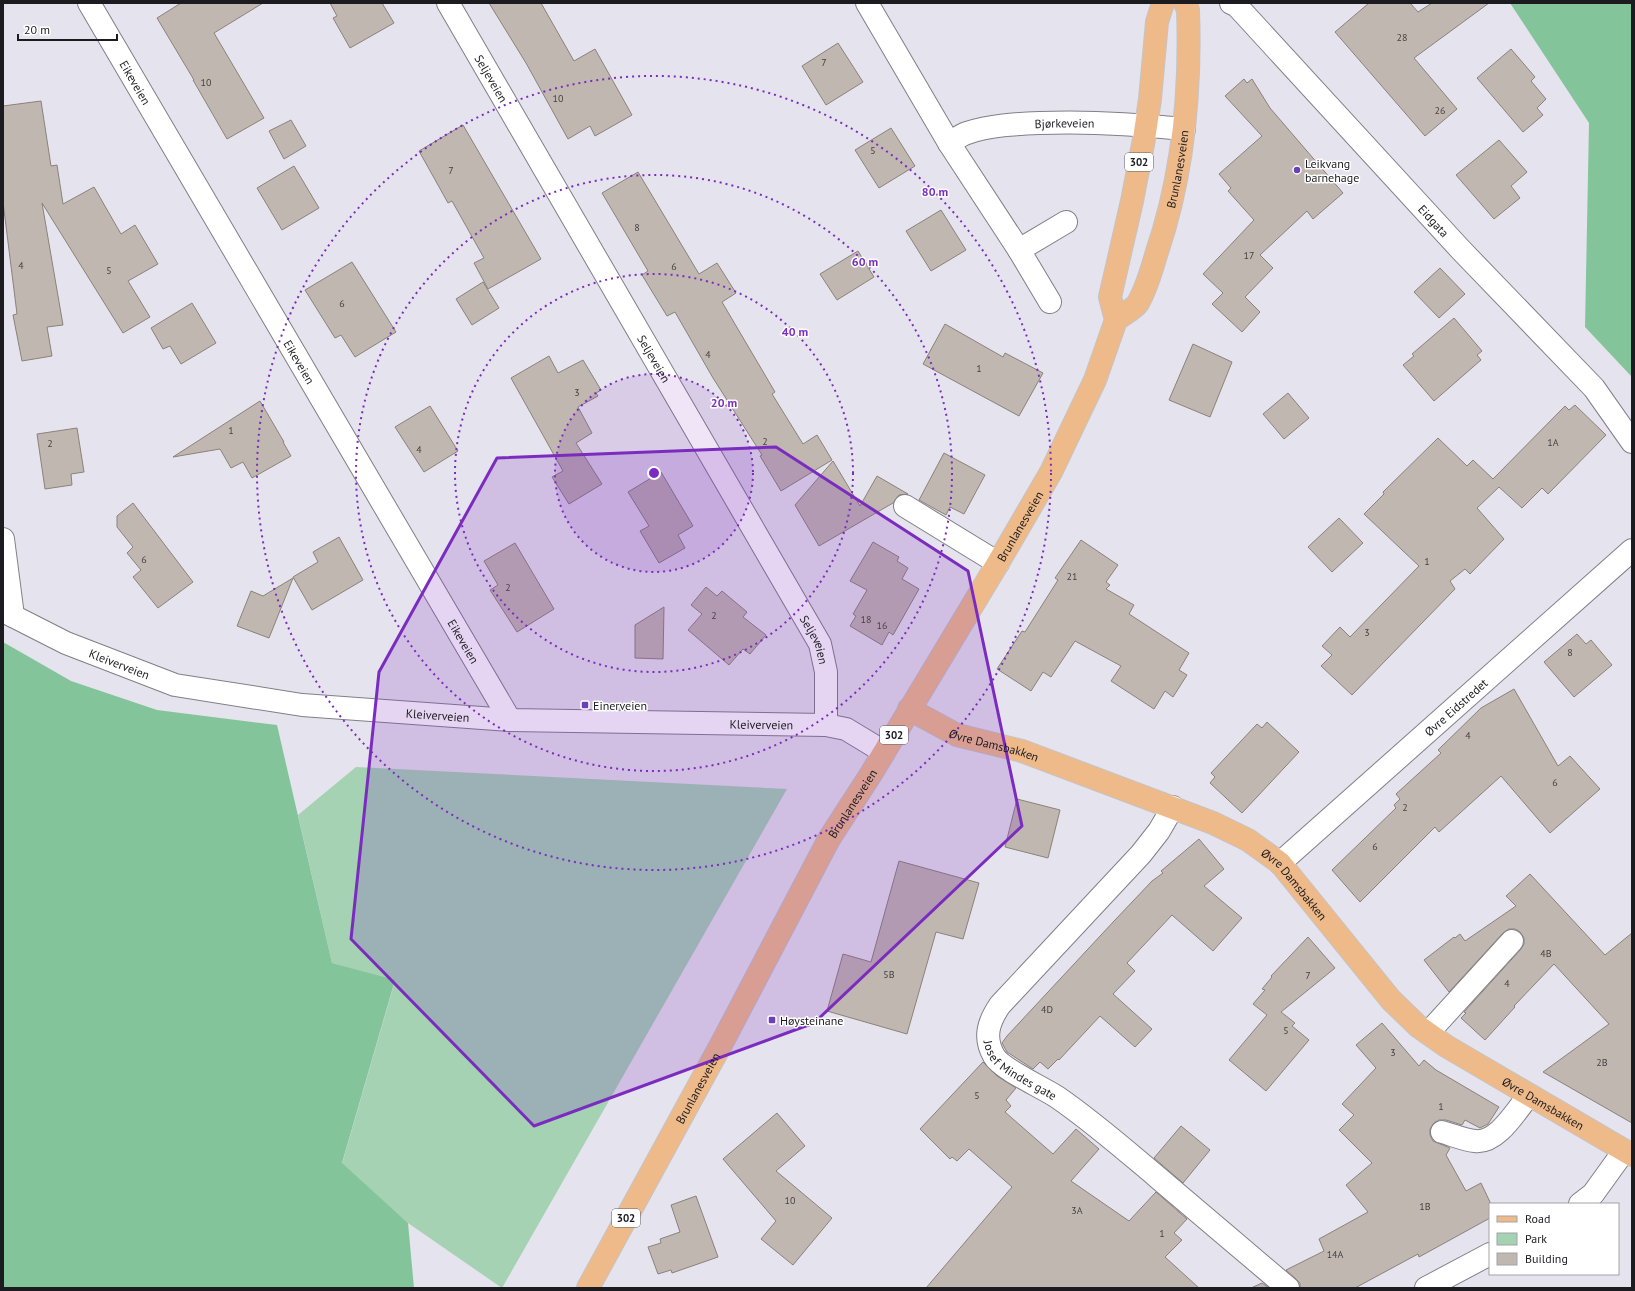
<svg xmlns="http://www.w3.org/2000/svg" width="1635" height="1291" font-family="'PT Sans',sans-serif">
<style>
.green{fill:#a4d2b3}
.forest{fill:#84c49b}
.building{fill:#c0b7b0;stroke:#8a827a}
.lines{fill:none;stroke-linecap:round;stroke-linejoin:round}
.minor-casing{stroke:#817f88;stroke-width:24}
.major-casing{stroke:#c4c4c5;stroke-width:24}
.minor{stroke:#fff;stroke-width:22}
.major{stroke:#efba89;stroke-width:22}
.marked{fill:#7b2cbf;fill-opacity:0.2;stroke:#7b2cbf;stroke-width:3;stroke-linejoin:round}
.ring{fill:none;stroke:#7b2cbf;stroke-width:2;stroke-dasharray:2 4}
.poi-dot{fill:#6c40b8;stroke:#fff;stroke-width:1.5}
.labels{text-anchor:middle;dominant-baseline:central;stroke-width:3;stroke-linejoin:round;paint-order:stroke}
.number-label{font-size:10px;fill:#454243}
.shield{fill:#fff;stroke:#605f62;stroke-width:1}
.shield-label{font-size:11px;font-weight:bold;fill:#1c1b1f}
.street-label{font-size:12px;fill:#1c1b1f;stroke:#fff}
.poi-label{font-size:12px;fill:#1c1b1f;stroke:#fff;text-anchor:start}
.centre{fill:#7b2cbf;stroke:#fff;stroke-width:2}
.ring-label{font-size:12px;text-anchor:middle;font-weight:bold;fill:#7b2cbf;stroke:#fff;stroke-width:3;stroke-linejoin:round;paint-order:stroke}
</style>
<rect width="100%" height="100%" fill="#e5e3ed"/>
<!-- green -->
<path class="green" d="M 356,767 L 787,789 L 502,1288 L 408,1223 L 342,1164 L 395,981 L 332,963 L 298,815 Z"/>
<!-- forest -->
<g class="forest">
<path d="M 1510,3 L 1632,3 L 1632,377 L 1585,327 L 1589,123 Z"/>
<path d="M 3,642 L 71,681 L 157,710 L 277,725 L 332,963 L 395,980 L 342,1163 L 408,1223 L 414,1288 L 3,1288 Z"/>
</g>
<!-- building -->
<g class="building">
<path d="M 181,3 L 263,3 L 214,33 L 264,118 L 227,139 L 193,80 L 194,80 L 157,18 Z"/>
<path d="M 330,3 L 382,3 L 394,23 L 350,48 L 333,18 L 337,16 Z"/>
<path d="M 489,3 L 541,3 L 574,61 L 595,49 L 632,115 L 595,136 L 590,126 L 568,139 L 526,63 Z"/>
<path d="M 1369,3 L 1410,3 L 1418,12 L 1432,3 L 1489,3 L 1414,58 L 1457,109 L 1425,136 L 1335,32 Z"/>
<path d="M 838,43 L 863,82 L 826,105 L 802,66 Z"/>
<path d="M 1511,49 L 1535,77 L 1531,81 L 1546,99 L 1537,108 L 1543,115 L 1523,132 L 1477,78 Z"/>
<path d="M 1244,79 L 1247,83 L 1252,79 L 1270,108 L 1343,193 L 1313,219 L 1307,211 L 1260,255 L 1273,268 L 1245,297 L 1260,312 L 1242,332 L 1212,304 L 1223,293 L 1203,274 L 1254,220 L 1228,191 L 1231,188 L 1219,174 L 1262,136 L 1225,96 Z"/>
<path d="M 41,101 L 51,166 L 57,165 L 63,204 L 94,187 L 121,234 L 135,225 L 158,264 L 128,281 L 150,317 L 123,333 L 42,203 L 63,325 L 47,327 L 52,356 L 22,361 L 13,315 L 17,314 L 3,202 L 3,106 Z"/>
<path d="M 291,120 L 306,146 L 284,159 L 269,131 Z"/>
<path d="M 463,125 L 541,259 L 488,289 L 474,263 L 484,258 L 452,201 L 448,203 L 419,151 Z"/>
<path d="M 891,128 L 915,166 L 879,188 L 855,150 Z"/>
<path d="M 1499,140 L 1527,172 L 1511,186 L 1520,198 L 1494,219 L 1456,175 Z"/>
<path d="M 294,166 L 319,208 L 282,230 L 257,188 Z"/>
<path d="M 638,172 L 699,274 L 717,263 L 736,293 L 722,302 L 775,392 L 772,394 L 803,444 L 817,435 L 832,460 L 781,491 L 760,456 L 762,455 L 713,378 L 675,312 L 667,316 L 642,275 L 648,271 L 602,193 Z"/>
<path d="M 941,210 L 966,250 L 931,271 L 906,231 Z"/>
<path d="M 858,251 L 874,277 L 837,300 L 820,274 Z"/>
<path d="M 352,262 L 396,332 L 355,357 L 341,335 L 335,338 L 305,290 Z"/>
<path d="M 1440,268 L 1465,294 L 1439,318 L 1414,292 Z"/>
<path d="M 483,282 L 499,308 L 472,325 L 456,299 Z"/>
<path d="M 192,303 L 216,343 L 181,364 L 170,346 L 163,349 L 151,328 Z"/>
<path d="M 1454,318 L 1482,351 L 1477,355 L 1481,360 L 1434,401 L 1403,365 L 1414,356 L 1412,354 Z"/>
<path d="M 945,324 L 1003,357 L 1005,353 L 1043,373 L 1019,416 L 923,364 Z"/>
<path d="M 1193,344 L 1232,362 L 1210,417 L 1169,400 Z"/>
<path d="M 549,356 L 558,373 L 583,360 L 601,390 L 596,393 L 598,396 L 578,407 L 592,433 L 576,443 L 602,484 L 569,504 L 552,477 L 563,471 L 511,378 Z"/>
<path d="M 1288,393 L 1309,418 L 1284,439 L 1263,414 Z"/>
<path d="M 260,401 L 284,442 L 283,442 L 291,456 L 252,478 L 243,462 L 231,468 L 220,449 L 173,457 Z"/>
<path d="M 1575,405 L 1606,435 L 1548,494 L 1542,488 L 1522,508 L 1499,487 L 1477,508 L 1504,539 L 1470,574 L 1465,569 L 1450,581 L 1455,589 L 1352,695 L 1321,666 L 1332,655 L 1322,646 L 1340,627 L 1350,637 L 1419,566 L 1364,514 L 1384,494 L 1383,492 L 1438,438 L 1467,466 L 1473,460 L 1493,479 L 1565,406 L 1569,410 Z"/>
<path d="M 430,406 L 458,451 L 424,472 L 395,427 Z"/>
<path d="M 77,428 L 84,472 L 71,474 L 72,485 L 45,489 L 37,434 Z"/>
<path d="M 944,453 L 985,475 L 964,514 L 950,507 L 946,515 L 919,500 Z"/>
<path d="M 833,461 L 860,506 L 877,476 L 908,494 L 899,495 L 893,503 L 819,546 L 795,505 Z"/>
<path d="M 661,472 L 693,526 L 678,535 L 685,548 L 659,563 L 640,531 L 649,526 L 628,492 Z"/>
<path d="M 133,503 L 193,582 L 158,608 L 133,577 L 141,570 L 127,553 L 133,547 L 117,527 L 117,516 Z"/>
<path d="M 1339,518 L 1363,543 L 1332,572 L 1308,547 Z"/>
<path d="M 339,537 L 363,580 L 312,610 L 293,577 L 318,562 L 313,552 Z"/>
<path d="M 1081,540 L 1118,565 L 1106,582 L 1110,585 L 1106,589 L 1134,605 L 1129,614 L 1189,653 L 1179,670 L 1187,675 L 1173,697 L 1165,691 L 1154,709 L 1111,681 L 1121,666 L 1075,641 L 1051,677 L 1043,672 L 1031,691 L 997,669 L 1022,631 L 1025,632 L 1058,580 L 1055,578 Z"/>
<path d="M 873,542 L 899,557 L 897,561 L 908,568 L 902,579 L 919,589 L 893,635 L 889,632 L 882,645 L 850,626 L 856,616 L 853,614 L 867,590 L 850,581 Z"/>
<path d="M 515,543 L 554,609 L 517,632 L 490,590 L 498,585 L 484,561 Z"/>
<path d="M 293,578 L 269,638 L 237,626 L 251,591 L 263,596 Z"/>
<path d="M 706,587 L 717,596 L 722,591 L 747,612 L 743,617 L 766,635 L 750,654 L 743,649 L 729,665 L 688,630 L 702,614 L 691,605 Z"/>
<path d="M 664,607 L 663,659 L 635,658 L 635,625 Z"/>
<path d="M 1577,634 L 1586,644 L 1591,640 L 1612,665 L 1574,697 L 1544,662 Z"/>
<path d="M 1514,689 L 1558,766 L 1570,756 L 1600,789 L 1550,833 L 1501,776 L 1439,832 L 1435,827 L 1360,902 L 1332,870 L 1396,808 L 1394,805 L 1400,799 L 1396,794 L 1441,753 L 1438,750 L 1481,708 Z"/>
<path d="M 1267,722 L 1299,752 L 1242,813 L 1210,783 L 1215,777 L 1211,773 L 1257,724 L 1262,728 Z"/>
<path d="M 1017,799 L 1060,810 L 1048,858 L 1005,847 Z"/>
<path d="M 1199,839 L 1224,869 L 1204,886 L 1242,918 L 1213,951 L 1172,915 L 1127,963 L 1135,971 L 1113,994 L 1152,1029 L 1135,1047 L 1100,1016 L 1059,1060 L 1058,1059 L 1048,1069 L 1040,1062 L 1033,1069 L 1007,1052 L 1002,1043 L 1007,1036 L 1115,920 L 1152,881 L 1163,873 L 1161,871 Z"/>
<path d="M 899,861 L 979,883 L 963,939 L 936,932 L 907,1034 L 827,1011 L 843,954 L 871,962 Z"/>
<path d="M 1530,874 L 1605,955 L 1632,933 L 1632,1123 L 1543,1072 L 1609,1024 L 1554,964 L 1514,1006 L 1515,1007 L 1485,1040 L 1461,1018 L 1466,1013 L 1464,1012 L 1521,949 L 1524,944 L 1524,938 L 1520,932 L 1515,929 L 1509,929 L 1503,933 L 1449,992 L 1424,960 L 1454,937 L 1455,938 L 1460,934 L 1465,941 L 1516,906 L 1506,896 Z"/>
<path d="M 1308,937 L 1335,968 L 1281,1012 L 1295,1023 L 1292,1026 L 1309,1040 L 1266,1091 L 1229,1060 L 1267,1015 L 1253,1004 L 1265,990 L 1262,989 L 1272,977 L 1271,976 Z"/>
<path d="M 1382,1023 L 1419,1066 L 1424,1060 L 1436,1070 L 1499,1107 L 1488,1124 L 1480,1128 L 1465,1120 L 1462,1125 L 1446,1120 L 1439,1120 L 1434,1123 L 1430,1129 L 1430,1135 L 1433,1141 L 1450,1148 L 1446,1155 L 1466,1191 L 1481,1183 L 1490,1202 L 1490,1218 L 1419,1257 L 1418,1254 L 1355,1288 L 1300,1288 L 1300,1283 L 1296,1279 L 1286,1270 L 1324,1251 L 1319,1239 L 1368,1212 L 1346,1185 L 1372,1163 L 1339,1130 L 1354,1115 L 1342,1104 L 1376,1068 L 1356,1045 Z"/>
<path d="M 983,1062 L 997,1076 L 1016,1088 L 1006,1100 L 1011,1106 L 1005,1112 L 1053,1154 L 1076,1129 L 1099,1149 L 1071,1181 L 1129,1221 L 1156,1192 L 1187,1219 L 1174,1233 L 1182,1240 L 1165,1257 L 1199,1288 L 926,1288 L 1012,1187 L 969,1149 L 957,1161 L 952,1157 L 950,1159 L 920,1129 Z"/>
<path d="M 777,1113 L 805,1146 L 776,1171 L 832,1218 L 793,1265 L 761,1239 L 776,1221 L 723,1159 Z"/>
<path d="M 1181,1126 L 1210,1150 L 1183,1183 L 1154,1158 Z"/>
<path d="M 696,1196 L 718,1257 L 672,1273 L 671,1270 L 658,1274 L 648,1247 L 661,1243 L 660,1239 L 680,1232 L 671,1205 Z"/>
<path d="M 1262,1283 L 1269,1288 L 1251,1288 Z"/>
</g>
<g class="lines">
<defs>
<g id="minor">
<path id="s1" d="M 89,3 L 510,720"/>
<path id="s2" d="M 448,3 L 820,644 L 826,672 L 826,725"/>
<path d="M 867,3 L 949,143 L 1019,250 L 1050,302"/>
<path id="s3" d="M 1231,3 L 1237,6 L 1461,250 L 1594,388 L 1632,442"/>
<path id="s4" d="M 949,143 C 954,140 961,135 967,133 C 991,125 1016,124 1040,123 C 1089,121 1136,124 1184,129"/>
<path d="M 1019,250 L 1066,222"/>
<path d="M 905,506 L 998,563"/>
<path d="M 3,539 L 13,616"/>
<path id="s5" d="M 3,611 L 66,643 L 175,685 L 302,705 L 510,720 L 826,725 L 846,729 L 884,752"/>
<path id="s6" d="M 1173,807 L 1159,831 L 1141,854 L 1000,1005 C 989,1021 983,1037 994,1056 C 1001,1069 1042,1087 1057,1097 C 1092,1121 1124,1149 1156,1176 C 1200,1213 1244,1251 1288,1288"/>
<path id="s7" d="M 1280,863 L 1632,550"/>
<path d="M 1428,1033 L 1512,941"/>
<path d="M 1442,1132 C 1453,1135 1464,1140 1475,1141 C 1497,1144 1516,1111 1529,1095"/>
<path d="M 1580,1204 L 1593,1194 L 1624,1151"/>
<path d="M 1426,1288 L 1490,1254"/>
</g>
<g id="major">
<path id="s8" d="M 1116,320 C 1122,315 1134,309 1138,303 C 1145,291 1152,269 1156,255 C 1183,176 1191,92 1188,10 L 1185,3"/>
<path id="s9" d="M 909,709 L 957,735 L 1022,751 L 1213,823 L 1248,840 L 1280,863 L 1391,1000 L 1419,1027 L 1446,1046 L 1632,1155"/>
<path id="s10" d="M 588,1288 L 723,1041 L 829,839 L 871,774 L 998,563 L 1051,472 L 1095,380 L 1116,320 L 1110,297 L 1132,201 L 1144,139 L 1150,99 L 1157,22 L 1163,3"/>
</g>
</defs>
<!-- minor casing -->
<use href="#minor" class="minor-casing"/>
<!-- major casing -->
<use href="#major" class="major-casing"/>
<!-- minor -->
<use href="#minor" class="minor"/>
<!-- major -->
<use href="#major" class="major"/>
</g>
<!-- marked area -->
<path class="marked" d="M 776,447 L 968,571 L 1022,826 L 814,1023 L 534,1126 L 351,939 L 379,672 L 497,458 Z"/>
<!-- distance rings -->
<circle cx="654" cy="473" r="99" fill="#7b2cbf" fill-opacity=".12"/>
<g class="ring">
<circle cx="654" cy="473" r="99"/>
<circle cx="654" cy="473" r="199"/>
<circle cx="654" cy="473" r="298"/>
<circle cx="654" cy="473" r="397"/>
</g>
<!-- markers -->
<g class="poi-dot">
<circle cx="1297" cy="170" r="4"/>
<rect x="581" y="701" width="8" height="8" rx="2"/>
<rect x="768" y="1016" width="8" height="8" rx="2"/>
</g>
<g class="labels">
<!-- number labels -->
<g class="number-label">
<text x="1402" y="37">28</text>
<text x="824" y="62">7</text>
<text x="206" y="82">10</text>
<text x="558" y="98">10</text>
<text x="1440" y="110">26</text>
<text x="873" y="150">5</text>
<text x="451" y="170">7</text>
<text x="637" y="227">8</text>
<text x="1249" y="255">17</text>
<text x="21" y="265">4</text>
<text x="674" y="266">6</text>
<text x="109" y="270">5</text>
<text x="342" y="303">6</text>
<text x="708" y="354">4</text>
<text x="979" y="368">1</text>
<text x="577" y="392">3</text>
<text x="231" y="430">1</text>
<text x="765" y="441">2</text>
<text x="1553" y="442">1A</text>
<text x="50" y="443">2</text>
<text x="419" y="449">4</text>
<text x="144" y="559">6</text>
<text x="1427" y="561">1</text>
<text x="1072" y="576">21</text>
<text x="508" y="587">2</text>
<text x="714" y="615">2</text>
<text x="866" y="619">18</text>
<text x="882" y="625">16</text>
<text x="1367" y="632">3</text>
<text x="1570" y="652">8</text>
<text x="1468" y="735">4</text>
<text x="1555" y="782">6</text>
<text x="1405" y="807">2</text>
<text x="1375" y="846">6</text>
<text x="1546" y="953">4B</text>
<text x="889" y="974">5B</text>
<text x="1308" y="975">7</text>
<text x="1507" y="983">4</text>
<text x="1047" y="1009">4D</text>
<text x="1286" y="1030">5</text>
<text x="1393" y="1052">3</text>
<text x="1602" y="1062">2B</text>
<text x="977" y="1095">5</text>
<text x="1441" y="1106">1</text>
<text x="790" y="1200">10</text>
<text x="1425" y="1206">1B</text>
<text x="1077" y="1210">3A</text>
<text x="1162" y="1233">1</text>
<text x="1335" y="1254">14A</text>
</g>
<!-- shield labels -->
<g class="shield">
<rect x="1125" y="153" width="28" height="18" rx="3"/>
<rect x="880" y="726" width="28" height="18" rx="3"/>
<rect x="612" y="1209" width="28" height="18" rx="3"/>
</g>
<g class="shield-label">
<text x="1139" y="162">302</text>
<text x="894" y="735">302</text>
<text x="626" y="1218">302</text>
</g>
<!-- street labels -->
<g class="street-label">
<text stroke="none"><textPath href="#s2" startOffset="87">Seljeveien</textPath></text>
<text stroke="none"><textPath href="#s1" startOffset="92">Eikeveien</textPath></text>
<text stroke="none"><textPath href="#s4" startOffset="119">Bjørkeveien</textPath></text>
<text stroke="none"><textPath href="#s8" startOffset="168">Brunlanesveien</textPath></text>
<text stroke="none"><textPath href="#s3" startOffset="298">Eidgata</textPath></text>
<text stroke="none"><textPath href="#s2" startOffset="411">Seljeveien</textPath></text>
<text stroke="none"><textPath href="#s1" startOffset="416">Eikeveien</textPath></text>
<text stroke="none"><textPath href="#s10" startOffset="876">Brunlanesveien</textPath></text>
<text stroke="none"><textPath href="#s2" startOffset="735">Seljeveien</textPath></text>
<text stroke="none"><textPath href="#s1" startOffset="740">Eikeveien</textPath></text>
<text stroke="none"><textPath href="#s5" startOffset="128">Kleiverveien</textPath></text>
<text stroke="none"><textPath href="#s7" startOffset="235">Øvre Eidstredet</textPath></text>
<text stroke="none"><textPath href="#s5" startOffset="452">Kleiverveien</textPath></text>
<text stroke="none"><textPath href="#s5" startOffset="776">Kleiverveien</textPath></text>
<text stroke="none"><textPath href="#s9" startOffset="93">Øvre Damsbakken</textPath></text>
<text stroke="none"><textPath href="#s10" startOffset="552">Brunlanesveien</textPath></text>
<text stroke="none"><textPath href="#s9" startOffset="429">Øvre Damsbakken</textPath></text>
<text stroke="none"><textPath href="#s6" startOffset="347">Josef Mindes gate</textPath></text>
<text stroke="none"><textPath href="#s10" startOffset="228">Brunlanesveien</textPath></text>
<text stroke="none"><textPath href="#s9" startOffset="765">Øvre Damsbakken</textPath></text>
</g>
<!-- poi labels -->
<g class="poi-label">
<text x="1305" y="163">Leikvang<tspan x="1305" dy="14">barnehage</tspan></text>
<text x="593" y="705">Einerveien</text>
<text x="780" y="1020">Høysteinane</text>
</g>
</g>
<circle cx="654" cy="473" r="6" class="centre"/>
<g class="ring-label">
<text x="935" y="196">80 m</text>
<text x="865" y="266">60 m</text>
<text x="795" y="336">40 m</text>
<text x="724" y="407">20 m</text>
</g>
<!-- border -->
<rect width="1635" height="1291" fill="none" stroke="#1c1b1f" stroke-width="8"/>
<!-- legend -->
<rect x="1489" y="1203" width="130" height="72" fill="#ffffff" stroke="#a4a4a5"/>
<rect x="1497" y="1216" width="20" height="6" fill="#efba89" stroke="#a4a4a5"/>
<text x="1525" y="1223" font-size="12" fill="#1c1b1f">Road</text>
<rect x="1497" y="1233" width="20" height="12" fill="#a4d2b3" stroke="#a4a4a5"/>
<text x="1525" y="1243" font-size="12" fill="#1c1b1f">Park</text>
<rect x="1497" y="1253" width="20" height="12" fill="#c0b7b0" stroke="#a4a4a5"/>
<text x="1525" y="1263" font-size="12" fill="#1c1b1f">Building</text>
<!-- scale -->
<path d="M18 34v6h99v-6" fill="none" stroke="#1c1b1f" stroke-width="2"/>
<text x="24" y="34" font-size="12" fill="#1c1b1f" stroke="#ffffff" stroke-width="3" paint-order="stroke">20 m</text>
</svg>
